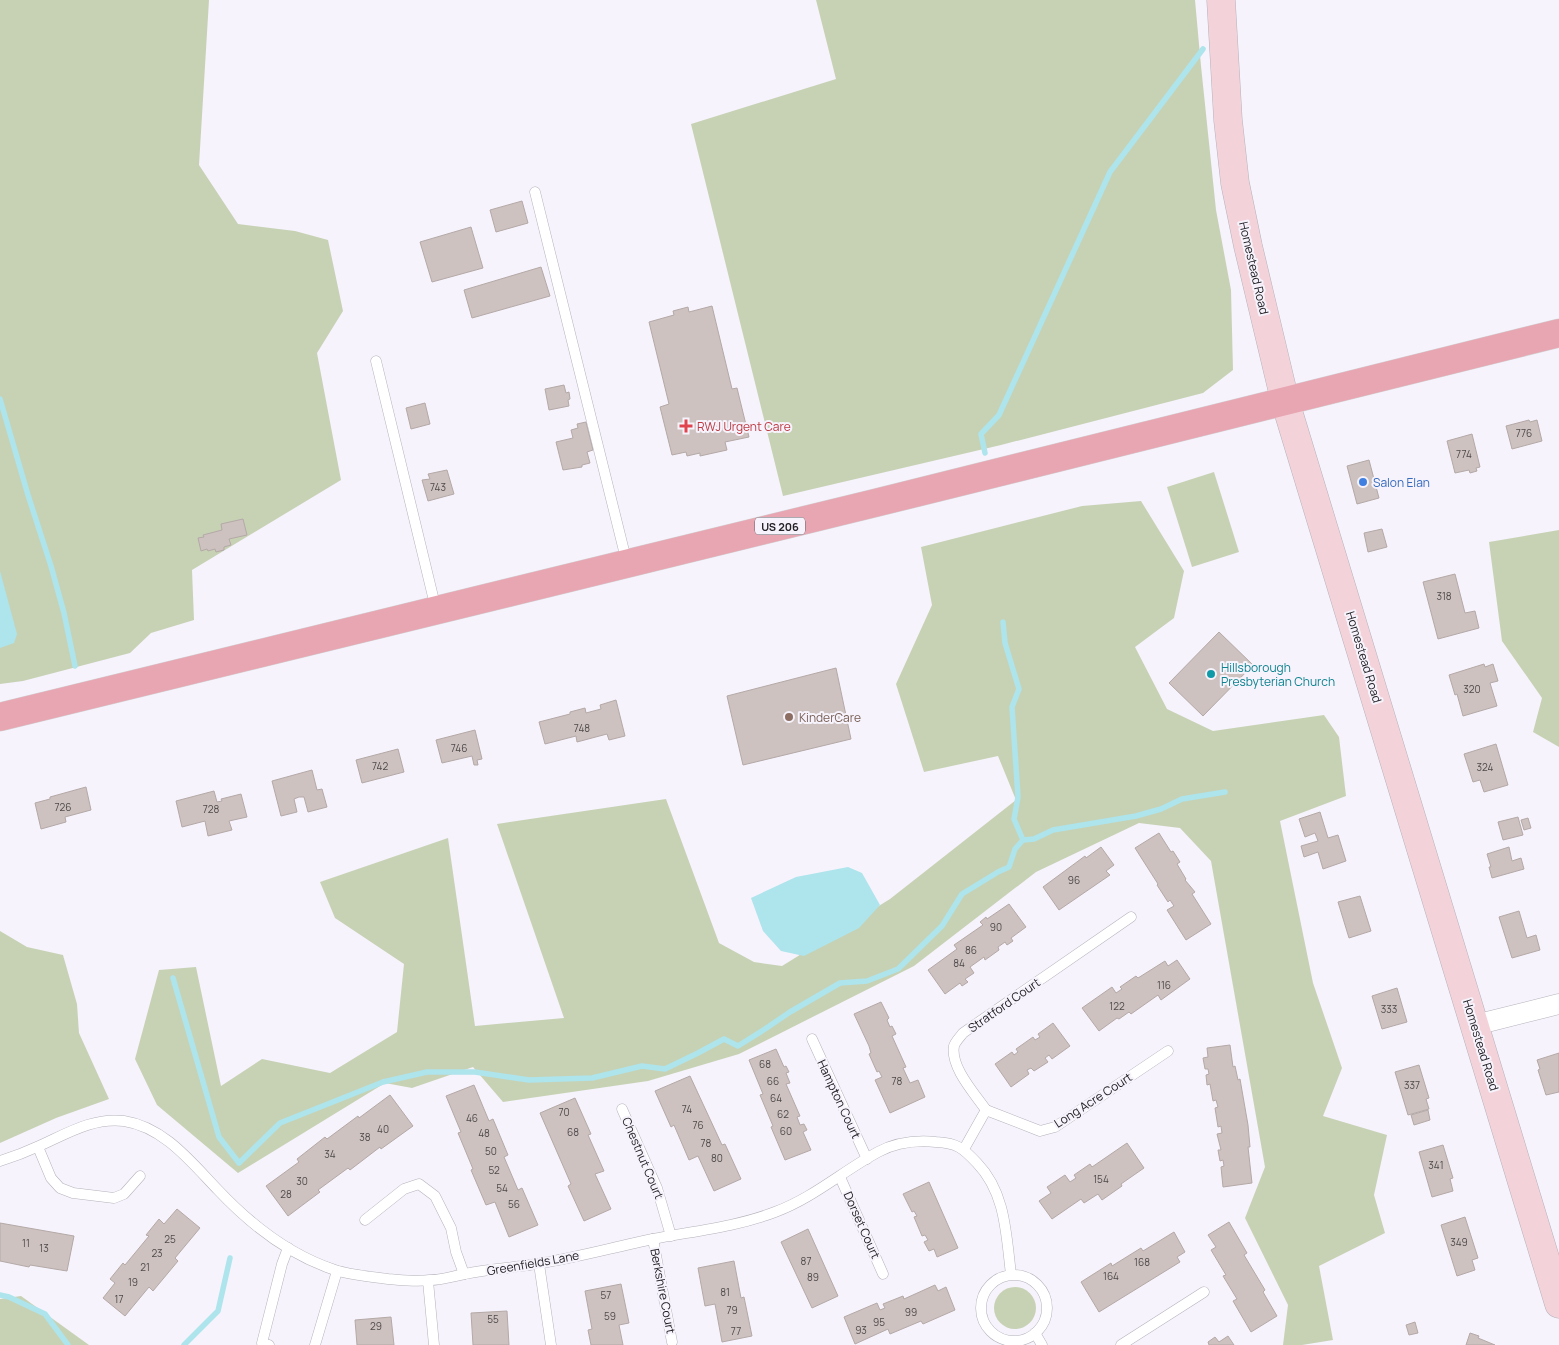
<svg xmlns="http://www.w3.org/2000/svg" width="1559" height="1345" font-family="Manrope,sans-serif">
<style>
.green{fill:#c7d2b5}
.water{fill:#aee4ec}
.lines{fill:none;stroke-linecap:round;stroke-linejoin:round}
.stream{stroke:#aee4ec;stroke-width:5.5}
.building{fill:#cdc2bf;stroke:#b4a9a7}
.lane-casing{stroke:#b5b2bb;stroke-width:11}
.street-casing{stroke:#b5b2bb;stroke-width:21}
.secondary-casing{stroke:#b5b2bb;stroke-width:29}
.primary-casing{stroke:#d3d3d4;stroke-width:29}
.lane{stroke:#fff;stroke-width:10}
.street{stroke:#fff;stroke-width:20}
.secondary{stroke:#f3d3d9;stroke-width:28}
.primary{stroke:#e8a6b2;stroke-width:28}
.health-dot{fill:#e0444e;stroke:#f6f3fc;stroke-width:2}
.shop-dot{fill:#3f7fe0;stroke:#f6f3fc;stroke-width:2}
.culture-dot{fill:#0f9aa8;stroke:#f6f3fc;stroke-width:2}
.education-dot{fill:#8d6e63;stroke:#f6f3fc;stroke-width:2}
.labels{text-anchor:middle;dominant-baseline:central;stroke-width:4;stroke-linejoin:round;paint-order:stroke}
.number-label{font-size:10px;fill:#4e4a4c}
.shield{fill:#f6f3fc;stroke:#636166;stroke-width:1}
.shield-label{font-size:11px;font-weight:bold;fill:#242226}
.street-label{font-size:12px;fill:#242226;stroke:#f6f3fc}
.health-label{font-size:12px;fill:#be3a42;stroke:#f6f3fc;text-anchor:start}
.shop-label{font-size:12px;fill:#366cbe;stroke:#f6f3fc;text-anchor:start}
.culture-label{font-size:12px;fill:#0d838f;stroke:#f6f3fc;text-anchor:start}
.education-label{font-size:12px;fill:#785e54;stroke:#f6f3fc;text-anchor:start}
</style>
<rect width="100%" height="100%" fill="#f6f3fc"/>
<!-- green -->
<g class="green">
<path d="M 0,0 L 209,0 L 199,165 L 238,224 L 295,231 L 328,240 L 343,311 L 317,353 L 341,480 L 192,570 L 194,620 L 151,633 L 130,653 L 23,681 L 0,684 Z"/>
<path d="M 816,0 L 1195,0 L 1201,66 L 1216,210 L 1231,290 L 1233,370 L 1203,393 L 1001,445 L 783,496 L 691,124 L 836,79 Z"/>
<path d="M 1214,472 L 1239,552 L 1192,567 L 1167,487 Z"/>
<path d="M 1141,501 L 1184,571 L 1174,618 L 1135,647 L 1167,709 L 1213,731 L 1324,715 L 1339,737 L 1346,796 L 1280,821 L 1313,983 L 1342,1068 L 1323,1116 L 1387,1135 L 1374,1195 L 1385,1233 L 1319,1266 L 1333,1340 L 1302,1345 L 1283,1345 L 1288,1305 L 1245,1218 L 1265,1167 L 1211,861 L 1180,828 L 1139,823 L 1036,872 L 914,966 L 739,1054 L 648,1081 L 503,1102 L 473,1067 L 412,1088 L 385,1083 L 238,1173 L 157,1105 L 135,1059 L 159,970 L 196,967 L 221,1086 L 262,1059 L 330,1073 L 397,1032 L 404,964 L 335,918 L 320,882 L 448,838 L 475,1026 L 564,1018 L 497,824 L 666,799 L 719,943 L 754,962 L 782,966 L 890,899 L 1016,800 L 998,756 L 924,772 L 896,684 L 932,605 L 921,547 L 1082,506 Z"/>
<path d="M 1559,530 L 1559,747 L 1533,732 L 1542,698 L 1502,641 L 1489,542 Z"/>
<path d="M 0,931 L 27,947 L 63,955 L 77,1004 L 79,1033 L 109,1099 L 56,1118 L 0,1143 Z"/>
<circle cx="1015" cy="1308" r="21"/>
<path d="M 21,1296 L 89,1345 L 0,1345 L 0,1299 Z"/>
</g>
<!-- water -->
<g class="water">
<path d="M 0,571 L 17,634 L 14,643 L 0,648 Z"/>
<path d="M 848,867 L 862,873 L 880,905 L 859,928 L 804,956 L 781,951 L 763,931 L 751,898 L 796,877 Z"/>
</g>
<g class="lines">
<!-- stream -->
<g class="stream">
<path d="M 0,399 L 28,495 L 51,566 L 64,613 L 75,666"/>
<path d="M 985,453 L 981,434 L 999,415 L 1110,172 L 1203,49"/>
<path d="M 1003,622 L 1005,643 L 1019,689 L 1012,707 L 1018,797 L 1014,819 L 1023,840"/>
<path d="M 173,978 L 219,1137 L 239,1163 L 280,1123 L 383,1082 L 427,1072 L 475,1072 L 529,1080 L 592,1078 L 642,1066 L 665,1069 L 698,1053 L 724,1039 L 738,1046 L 765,1029 L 790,1012 L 840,983 L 867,981 L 898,969 L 942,926 L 962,894 L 998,872 L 1009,867 L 1015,849 L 1023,840 L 1034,839 L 1053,830 L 1136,816 L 1161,809 L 1182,799 L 1225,792"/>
<path d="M 0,1295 L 9,1297 L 45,1314 L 68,1345"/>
<path d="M 184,1345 L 218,1311 L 230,1258"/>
</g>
</g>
<!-- building -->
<g class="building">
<path d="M 522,201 L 528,223 L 496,232 L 490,210 Z"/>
<path d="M 471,227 L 483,268 L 432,282 L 420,242 Z"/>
<path d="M 541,267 L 550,296 L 472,318 L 464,290 Z"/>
<path d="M 712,306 L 732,389 L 737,388 L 749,437 L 725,442 L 727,450 L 700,456 L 700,453 L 687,456 L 686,452 L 672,455 L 660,407 L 669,404 L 649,322 L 674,315 L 673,311 L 688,307 L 689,312 Z"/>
<path d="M 564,385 L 566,393 L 569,392 L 570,399 L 568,400 L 569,406 L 549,410 L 545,389 Z"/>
<path d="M 425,403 L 430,424 L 411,429 L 406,408 Z"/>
<path d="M 1529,420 L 1530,422 L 1537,420 L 1542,441 L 1512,449 L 1506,426 Z"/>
<path d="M 586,422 L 593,450 L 587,452 L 590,463 L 582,465 L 582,467 L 563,470 L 556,442 L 573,438 L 571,430 L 578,428 L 577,424 Z"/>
<path d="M 1472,434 L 1480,467 L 1476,468 L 1477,471 L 1470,473 L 1469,470 L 1455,473 L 1447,441 Z"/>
<path d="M 1369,460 L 1379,498 L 1357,504 L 1347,466 Z"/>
<path d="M 447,470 L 454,494 L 428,501 L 422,480 L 430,479 L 428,474 Z"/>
<path d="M 243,519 L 247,535 L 229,539 L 231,545 L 224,547 L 224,550 L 216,552 L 215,549 L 208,551 L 207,549 L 201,551 L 198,538 L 204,537 L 203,535 L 222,530 L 221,524 Z"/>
<path d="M 1382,529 L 1387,547 L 1368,552 L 1364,533 Z"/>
<path d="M 1455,574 L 1465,613 L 1475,611 L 1479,628 L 1438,639 L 1423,582 Z"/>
<path d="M 1219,632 L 1253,665 L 1203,716 L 1169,683 Z"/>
<path d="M 1484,664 L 1485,667 L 1493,664 L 1498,681 L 1490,683 L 1497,706 L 1463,716 L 1457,694 L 1455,695 L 1449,675 Z"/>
<path d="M 836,668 L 851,739 L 743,765 L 727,696 Z"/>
<path d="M 616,700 L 625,736 L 609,740 L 607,734 L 577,742 L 576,736 L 545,744 L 539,722 L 570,714 L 570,712 L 585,708 L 586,713 L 601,709 L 600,705 Z"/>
<path d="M 475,730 L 482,759 L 477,760 L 478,765 L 474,765 L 472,756 L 442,763 L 436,740 Z"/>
<path d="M 1496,744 L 1508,785 L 1484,792 L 1480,780 L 1473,782 L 1464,754 Z"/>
<path d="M 398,749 L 404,772 L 362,783 L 356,760 Z"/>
<path d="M 312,770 L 317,790 L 322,789 L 327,807 L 308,812 L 304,797 L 299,797 L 294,799 L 297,812 L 281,816 L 272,781 Z"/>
<path d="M 86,787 L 91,810 L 65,817 L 66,822 L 41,829 L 35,803 L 50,799 L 50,797 Z"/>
<path d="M 214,791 L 217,802 L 222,801 L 221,799 L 241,794 L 247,817 L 229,821 L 232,830 L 208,836 L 205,821 L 182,827 L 176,801 Z"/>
<path d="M 1320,812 L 1328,838 L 1338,835 L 1346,861 L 1323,869 L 1318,852 L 1304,857 L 1301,846 L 1318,841 L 1315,833 L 1305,837 L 1299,819 Z"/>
<path d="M 1518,817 L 1523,835 L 1503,840 L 1498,822 Z"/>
<path d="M 1528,818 L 1531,828 L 1524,830 L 1521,820 Z"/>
<path d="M 1159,833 L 1171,852 L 1173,851 L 1180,862 L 1177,864 L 1186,879 L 1185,880 L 1195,892 L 1192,894 L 1211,924 L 1186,940 L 1167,910 L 1174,906 L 1170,900 L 1168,902 L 1157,885 L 1158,884 L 1135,848 Z"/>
<path d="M 1101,847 L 1114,865 L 1106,871 L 1110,875 L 1059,910 L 1043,887 L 1085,856 L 1086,858 Z"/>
<path d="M 1509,847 L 1512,861 L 1521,858 L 1524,869 L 1492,878 L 1489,867 L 1491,867 L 1487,854 Z"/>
<path d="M 1360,896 L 1371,931 L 1349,938 L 1338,902 Z"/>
<path d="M 1009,904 L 1026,927 L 1011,938 L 1013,941 L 1007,945 L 1005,942 L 998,947 L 999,950 L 985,960 L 984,957 L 970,967 L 974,973 L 965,979 L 968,982 L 962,986 L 960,983 L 945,994 L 928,970 L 957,949 L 954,945 L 983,925 L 980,922 L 986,917 L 987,919 Z"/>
<path d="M 1519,911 L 1527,938 L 1536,935 L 1540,950 L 1512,958 L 1499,917 Z"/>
<path d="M 1177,960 L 1190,979 L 1161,1000 L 1158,995 L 1131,1014 L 1129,1012 L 1119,1019 L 1117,1018 L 1099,1031 L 1082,1008 L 1112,987 L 1116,993 L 1122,989 L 1120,987 L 1136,976 L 1138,978 L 1165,961 L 1168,966 Z"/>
<path d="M 1397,988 L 1407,1022 L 1382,1029 L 1372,996 Z"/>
<path d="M 881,1002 L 889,1018 L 887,1020 L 890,1027 L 892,1026 L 896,1034 L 892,1036 L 906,1067 L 903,1068 L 910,1083 L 918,1080 L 925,1097 L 890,1113 L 875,1080 L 882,1077 L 879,1071 L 877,1072 L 869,1054 L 871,1053 L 869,1046 L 854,1014 Z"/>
<path d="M 1053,1023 L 1070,1046 L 1052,1059 L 1049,1055 L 1045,1058 L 1048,1062 L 1034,1071 L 1031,1068 L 1027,1070 L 1029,1074 L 1011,1087 L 995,1064 L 1012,1052 L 1014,1055 L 1018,1052 L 1016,1049 L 1033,1037 L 1035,1040 L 1040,1037 L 1038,1034 Z"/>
<path d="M 1230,1045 L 1233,1067 L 1235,1066 L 1238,1080 L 1240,1079 L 1248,1125 L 1250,1147 L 1248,1147 L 1252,1183 L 1223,1187 L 1221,1167 L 1224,1166 L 1223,1160 L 1220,1161 L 1218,1150 L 1221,1150 L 1217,1134 L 1222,1133 L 1221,1126 L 1218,1127 L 1215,1108 L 1218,1107 L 1216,1100 L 1213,1101 L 1210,1084 L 1207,1085 L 1206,1075 L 1209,1074 L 1208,1069 L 1205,1069 L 1203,1058 L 1208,1057 L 1207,1048 Z"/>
<path d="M 776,1049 L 784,1067 L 786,1066 L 789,1072 L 786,1073 L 790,1083 L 786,1084 L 800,1116 L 797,1117 L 800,1125 L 804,1124 L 807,1130 L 803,1132 L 811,1150 L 785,1160 L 771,1127 L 773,1126 L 760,1095 L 763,1094 L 749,1060 Z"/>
<path d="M 1559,1053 L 1559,1092 L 1546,1095 L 1538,1070 L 1540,1069 L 1537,1060 Z"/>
<path d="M 1419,1065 L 1429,1098 L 1426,1099 L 1429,1109 L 1408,1115 L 1395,1072 Z"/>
<path d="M 690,1076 L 722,1145 L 725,1144 L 741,1179 L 714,1191 L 698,1156 L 689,1160 L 674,1125 L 671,1127 L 655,1091 Z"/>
<path d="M 474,1085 L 489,1121 L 493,1119 L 508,1155 L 504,1157 L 518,1190 L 522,1188 L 538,1225 L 509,1237 L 495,1202 L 486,1205 L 471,1170 L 473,1169 L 458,1133 L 461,1132 L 446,1096 Z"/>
<path d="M 390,1095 L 413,1126 L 381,1149 L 380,1147 L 350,1170 L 348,1168 L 318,1190 L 320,1192 L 288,1216 L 266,1186 L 299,1162 L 297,1159 L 325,1137 L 327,1139 L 358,1116 L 359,1118 Z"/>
<path d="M 575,1098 L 591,1134 L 588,1135 L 604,1171 L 595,1174 L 611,1209 L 584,1221 L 568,1186 L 571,1184 L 540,1113 Z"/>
<path d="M 1428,1110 L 1430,1120 L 1414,1125 L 1411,1115 Z"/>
<path d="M 1127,1143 L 1144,1168 L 1121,1184 L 1122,1186 L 1102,1200 L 1098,1194 L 1084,1203 L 1081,1199 L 1052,1219 L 1039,1201 L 1051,1193 L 1047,1187 L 1065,1175 L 1070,1182 L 1076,1178 L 1074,1175 L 1090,1164 L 1092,1167 Z"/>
<path d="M 1443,1145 L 1453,1178 L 1450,1179 L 1453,1191 L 1432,1197 L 1419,1152 Z"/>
<path d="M 929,1182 L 958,1248 L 937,1257 L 934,1249 L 929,1251 L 924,1242 L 928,1240 L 925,1235 L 922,1236 L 914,1217 L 917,1216 L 914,1211 L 912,1212 L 903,1194 Z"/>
<path d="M 177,1209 L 200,1228 L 175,1258 L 178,1261 L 153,1291 L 149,1287 L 125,1316 L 103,1298 L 115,1283 L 110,1279 L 123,1263 L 125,1265 L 149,1236 L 146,1235 L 159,1219 L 164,1224 Z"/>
<path d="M 1465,1217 L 1478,1258 L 1472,1260 L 1475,1270 L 1457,1276 L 1441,1225 Z"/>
<path d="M 1229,1222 L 1247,1253 L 1244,1255 L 1265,1290 L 1263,1292 L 1277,1316 L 1251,1332 L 1233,1301 L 1237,1299 L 1223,1276 L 1226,1275 L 1211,1250 L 1216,1247 L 1208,1235 Z"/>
<path d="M 0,1223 L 74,1236 L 67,1271 L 30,1265 L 29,1267 L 0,1261 Z"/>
<path d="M 808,1229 L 838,1296 L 812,1308 L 781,1242 Z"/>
<path d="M 1174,1232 L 1185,1252 L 1177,1257 L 1180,1262 L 1099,1312 L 1081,1282 L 1111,1263 L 1112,1266 L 1141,1248 L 1143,1251 Z"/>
<path d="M 734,1261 L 741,1298 L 744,1297 L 752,1336 L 722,1342 L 715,1304 L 705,1306 L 698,1268 Z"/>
<path d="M 621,1284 L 629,1323 L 619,1325 L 623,1345 L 591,1345 L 588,1330 L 592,1329 L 585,1291 Z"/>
<path d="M 935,1285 L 938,1291 L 946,1287 L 955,1310 L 923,1324 L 921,1321 L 890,1334 L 888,1329 L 855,1344 L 844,1317 L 877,1303 L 880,1310 L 885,1308 L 883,1304 L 903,1296 L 904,1299 Z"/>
<path d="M 507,1311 L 509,1345 L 473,1345 L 471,1313 Z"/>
<path d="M 391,1317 L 394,1345 L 357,1345 L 355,1320 Z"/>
<path d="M 1415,1322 L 1418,1333 L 1409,1335 L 1406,1325 Z"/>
<path d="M 1470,1333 L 1479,1336 L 1478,1338 L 1495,1345 L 1466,1345 Z"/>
<path d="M 1228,1336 L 1234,1345 L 1209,1345 L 1208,1342 L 1215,1337 L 1219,1342 Z"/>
</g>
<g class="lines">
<defs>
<g id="lane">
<path d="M 535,192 L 627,563"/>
<path d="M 376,361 L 436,609"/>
<path d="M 812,1039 L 867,1159"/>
<path d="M 622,1109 L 657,1188 L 671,1236"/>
<path d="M 986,1110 C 975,1094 950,1067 954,1046 C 955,1042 960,1037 963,1033 L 1131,917"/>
<path d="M 986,1110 L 1040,1131 L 1055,1127 L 1168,1051"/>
<path d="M 38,1147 L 51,1178 L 60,1188 L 73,1193 L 114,1198 L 124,1194 L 140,1176"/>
<path d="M 964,1149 L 986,1110"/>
<path d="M 0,1161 C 13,1157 26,1152 39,1146 C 66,1134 93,1117 124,1121 C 164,1127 191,1162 218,1190 C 251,1225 289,1255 335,1270 C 350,1275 373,1277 388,1279 C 402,1280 416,1282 430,1280 C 442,1280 453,1276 465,1274 C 488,1269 512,1268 536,1264 C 575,1258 614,1247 653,1239 C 694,1231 736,1227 775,1212 C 813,1198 843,1171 878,1152 C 897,1142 916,1140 936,1142 C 957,1143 963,1148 977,1163 C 1006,1193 1006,1235 1011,1274"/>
<path d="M 840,1177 L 883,1274"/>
<path d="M 365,1220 L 404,1189 L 419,1184 L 435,1196 L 451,1228 L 456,1252 L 464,1274"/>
<path d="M 653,1239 L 672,1342"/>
<path d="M 539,1264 L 551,1345"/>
<circle cx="1014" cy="1308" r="33"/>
<path d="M 428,1281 L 434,1345"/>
<path d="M 1035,1333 L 1042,1345"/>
<path d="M 269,1345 L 262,1343 L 282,1264 L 288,1248"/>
<path d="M 315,1345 L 337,1271"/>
<path d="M 1121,1345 L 1204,1292"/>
</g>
<path id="street" d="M 1475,1025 L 1559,1004"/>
<path id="secondary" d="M 1221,0 L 1228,120 L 1235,183 L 1248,246 L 1285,401 L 1559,1304"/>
<path id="primary" d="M 0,717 L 875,503 L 1559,333"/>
</defs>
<!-- lane casing -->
<use href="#lane" class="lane-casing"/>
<!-- street casing -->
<use href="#street" class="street-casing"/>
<!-- secondary casing -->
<use href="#secondary" class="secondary-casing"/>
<!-- primary casing -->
<use href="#primary" class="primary-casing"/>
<!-- lane -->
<use href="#lane" class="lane"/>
<!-- street -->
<use href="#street" class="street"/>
<!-- secondary -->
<use href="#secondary" class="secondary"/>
<!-- primary -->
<use href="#primary" class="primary"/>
</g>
<!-- markers -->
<path class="health-dot" d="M683.5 418.5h5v5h5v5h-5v5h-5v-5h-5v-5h5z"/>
<circle class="shop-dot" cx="1363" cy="482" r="5"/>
<circle class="culture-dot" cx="1211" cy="674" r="5"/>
<circle class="education-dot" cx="789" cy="717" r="5"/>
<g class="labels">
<!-- number labels -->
<g class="number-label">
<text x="1524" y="433">776</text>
<text x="1464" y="454">774</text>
<text x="438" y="487">743</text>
<text x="1444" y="596">318</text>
<text x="1472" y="689">320</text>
<text x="582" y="728">748</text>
<text x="459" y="748">746</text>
<text x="380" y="766">742</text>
<text x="1485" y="767">324</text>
<text x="63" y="807">726</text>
<text x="211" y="809">728</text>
<text x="1074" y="880">96</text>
<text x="996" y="927">90</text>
<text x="971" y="950">86</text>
<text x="959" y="963">84</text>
<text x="1164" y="985">116</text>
<text x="1117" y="1006">122</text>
<text x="1389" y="1009">333</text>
<text x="765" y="1064">68</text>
<text x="773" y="1081">66</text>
<text x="897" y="1081">78</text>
<text x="1412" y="1085">337</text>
<text x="776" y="1098">64</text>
<text x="687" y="1109">74</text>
<text x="564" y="1112">70</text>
<text x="783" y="1114">62</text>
<text x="472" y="1118">46</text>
<text x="698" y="1125">76</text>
<text x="383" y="1129">40</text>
<text x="786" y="1131">60</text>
<text x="573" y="1132">68</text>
<text x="484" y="1133">48</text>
<text x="365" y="1137">38</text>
<text x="706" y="1143">78</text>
<text x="491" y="1151">50</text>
<text x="330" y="1154">34</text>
<text x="717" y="1158">80</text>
<text x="1436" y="1165">341</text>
<text x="494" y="1170">52</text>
<text x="1101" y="1179">154</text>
<text x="302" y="1181">30</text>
<text x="502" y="1188">54</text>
<text x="286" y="1194">28</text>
<text x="514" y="1204">56</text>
<text x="170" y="1239">25</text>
<text x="1459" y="1242">349</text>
<text x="26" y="1243">11</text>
<text x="44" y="1248">13</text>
<text x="157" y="1253">23</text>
<text x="806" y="1261">87</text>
<text x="1142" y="1262">168</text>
<text x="145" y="1267">21</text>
<text x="1111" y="1276">164</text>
<text x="813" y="1277">89</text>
<text x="133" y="1282">19</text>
<text x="725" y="1292">81</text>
<text x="606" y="1295">57</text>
<text x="119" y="1299">17</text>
<text x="732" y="1310">79</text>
<text x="911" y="1312">99</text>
<text x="610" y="1316">59</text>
<text x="493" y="1319">55</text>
<text x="879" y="1322">95</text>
<text x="376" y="1326">29</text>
<text x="861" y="1330">93</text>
<text x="736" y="1331">77</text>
</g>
<!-- shield labels -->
<rect class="shield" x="755" y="517.5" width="50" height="17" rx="4"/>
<g class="shield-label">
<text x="780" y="526">US 206</text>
</g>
<!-- street labels -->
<g class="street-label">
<text transform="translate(1254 268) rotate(77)">Homestead Road</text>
<text transform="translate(1364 657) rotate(73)">Homestead Road</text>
<text transform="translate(1004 1005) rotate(-35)">Stratford Court</text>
<text transform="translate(1481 1045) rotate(73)">Homestead Road</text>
<text transform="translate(839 1099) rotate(65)">Hampton Court</text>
<text transform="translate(1093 1100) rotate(-33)">Long Acre Court</text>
<text transform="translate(643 1158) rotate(67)">Chestnut Court</text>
<text transform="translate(862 1225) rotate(66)">Dorset Court</text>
<text transform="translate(533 1263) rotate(-10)">Greenfields Lane</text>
<text transform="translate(663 1291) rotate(79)">Berkshire Court</text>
</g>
<!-- health labels -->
<g class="health-label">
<text x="697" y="426">RWJ Urgent Care</text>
</g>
<!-- shop labels -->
<g class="shop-label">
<text x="1373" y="482">Salon Elan</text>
</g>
<!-- culture labels -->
<g class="culture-label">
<text x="1221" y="667">Hillsborough<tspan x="1221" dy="14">Presbyterian Church</tspan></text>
</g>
<!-- education labels -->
<g class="education-label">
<text x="799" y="717">KinderCare</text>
</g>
</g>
</svg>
